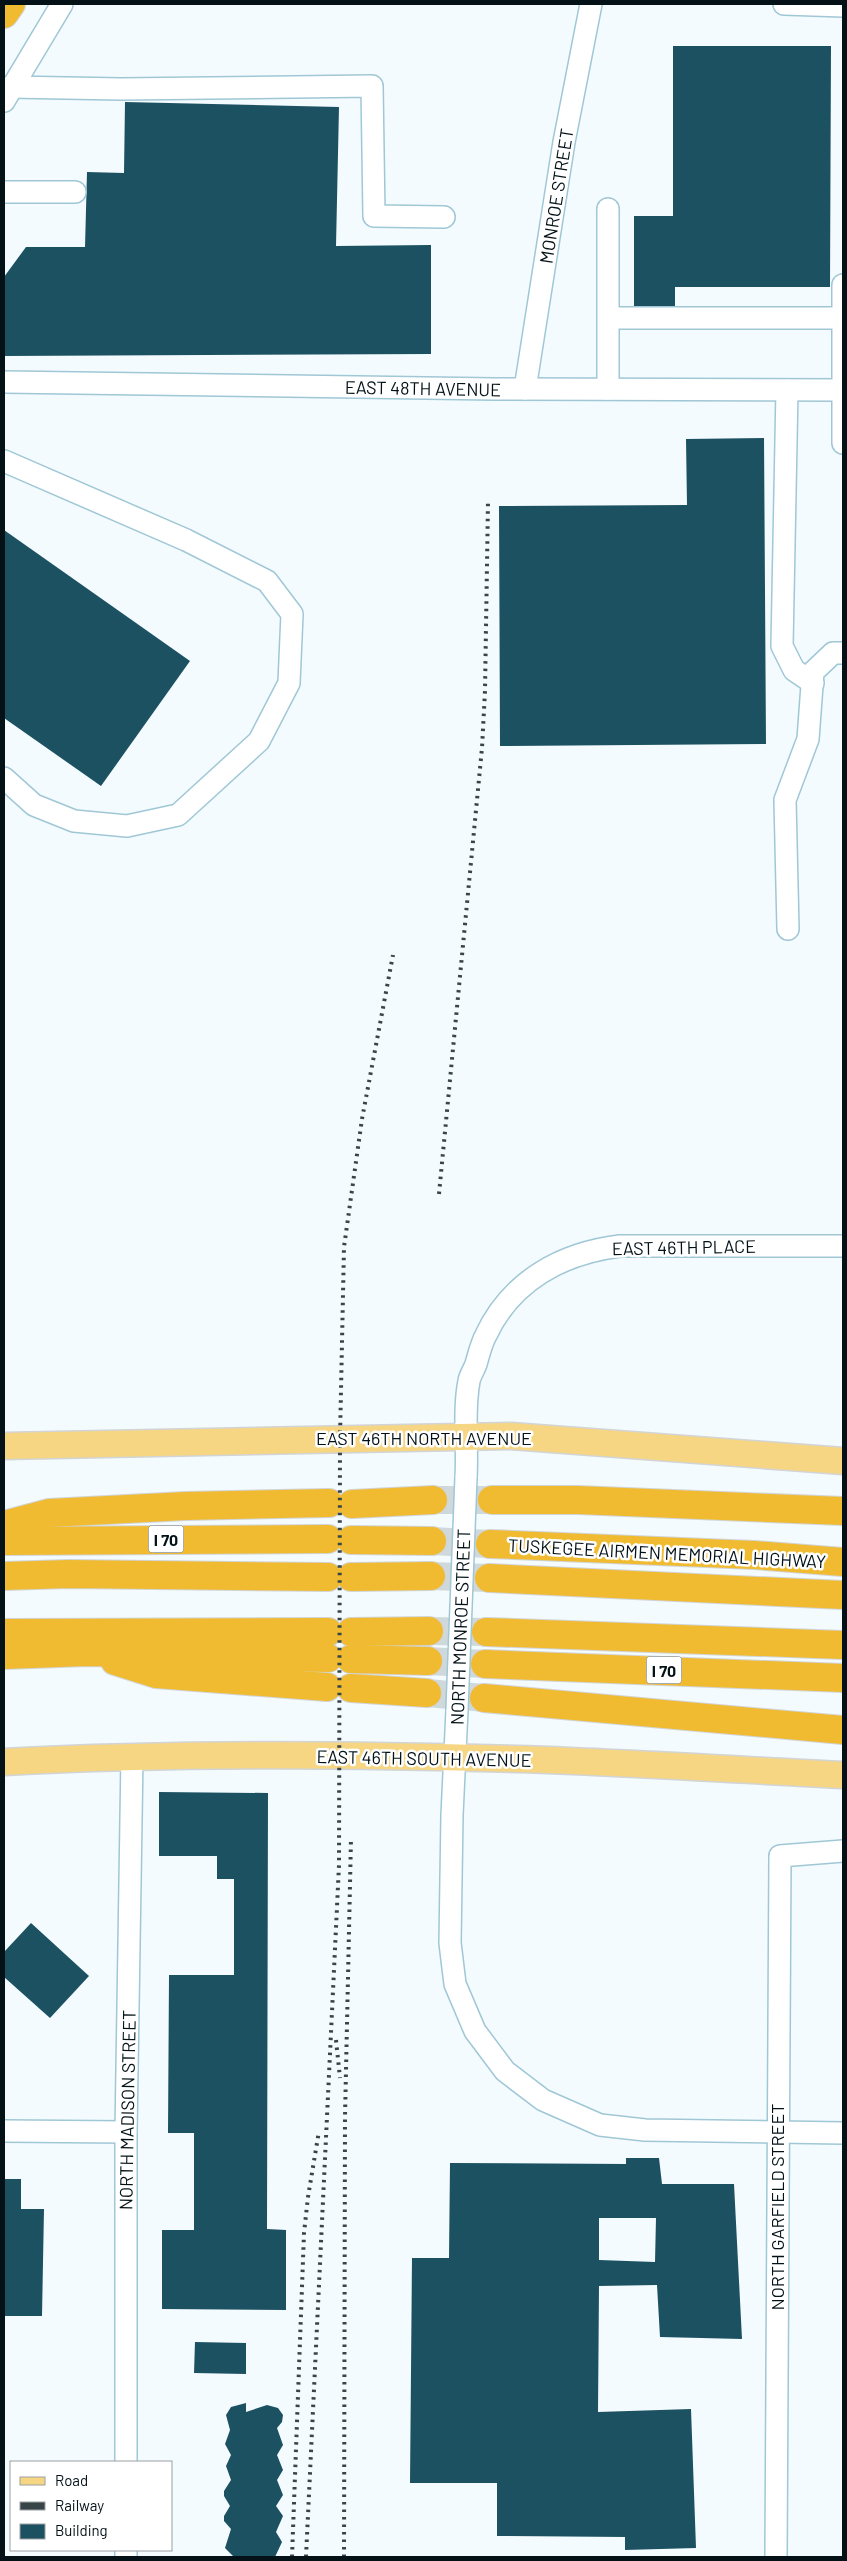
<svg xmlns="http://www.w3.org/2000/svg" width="847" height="2561" font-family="Barlow,sans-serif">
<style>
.building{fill:#1c5162;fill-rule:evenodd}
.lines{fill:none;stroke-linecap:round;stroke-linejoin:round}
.highway-tunnel{stroke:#cfd8db;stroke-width:28;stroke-dasharray:28 14;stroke-linecap:butt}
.minor-casing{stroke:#a0c7d5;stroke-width:24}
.major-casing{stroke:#d2d4d5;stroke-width:29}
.highway-casing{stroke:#d2d4d5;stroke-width:30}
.minor{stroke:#fff;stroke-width:21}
.major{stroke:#f6d683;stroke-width:26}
.highway{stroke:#f0bb31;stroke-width:28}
.rail{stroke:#374448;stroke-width:4;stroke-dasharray:2.5 5;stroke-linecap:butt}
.minor-bridge-casing{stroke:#a0c7d5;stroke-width:24;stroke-linecap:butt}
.minor-bridge{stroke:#fff;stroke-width:21}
.labels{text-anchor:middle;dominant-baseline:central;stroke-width:5;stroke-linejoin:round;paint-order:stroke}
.shield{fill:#fff;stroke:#4f595d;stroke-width:1}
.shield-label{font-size:16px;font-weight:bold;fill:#041217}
.street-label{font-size:18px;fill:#041217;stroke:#fff}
</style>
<rect width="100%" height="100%" fill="#f3fbfe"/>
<!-- building -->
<g class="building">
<path d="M 673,46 L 831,46 L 830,287 L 675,287 L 675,306 L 634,306 L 634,216 L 673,216 Z"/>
<path d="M 125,102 L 339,107 L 336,246 L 431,245 L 431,354 L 4,356 L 4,277 L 26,247 L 85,247 L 87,172 L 124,173 Z"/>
<path d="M 764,438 L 766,744 L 500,746 L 499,506 L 687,505 L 686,439 Z"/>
<path d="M 4,530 L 190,661 L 101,786 L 4,718 Z"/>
<path d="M 159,1792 L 268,1793 L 267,2229 L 286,2230 L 286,2310 L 162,2309 L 162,2230 L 194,2230 L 194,2133 L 168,2133 L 169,1975 L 234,1975 L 234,1879 L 217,1879 L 217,1856 L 159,1856 Z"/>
<path d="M 31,1923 L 89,1976 L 50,2018 L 4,1977 L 4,1952 Z"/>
<path d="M 626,2158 L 659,2158 L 662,2184 L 734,2184 L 742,2339 L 660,2337 L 657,2285 L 599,2286 L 598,2412 L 691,2409 L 696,2548 L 625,2550 L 625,2537 L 497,2536 L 497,2483 L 410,2483 L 412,2258 L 449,2258 L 450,2163 L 626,2164 ZM 599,2218 L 656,2218 L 655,2262 L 599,2260 Z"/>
<path d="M 4,2179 L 21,2179 L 21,2209 L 44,2209 L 42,2316 L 4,2316 Z"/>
<path d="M 195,2342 L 246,2343 L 246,2374 L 194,2373 Z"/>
<path d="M 246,2403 L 246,2412 L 267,2405 L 278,2408 L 283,2415 L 282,2422 L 277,2428 L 283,2445 L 277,2455 L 283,2470 L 277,2480 L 283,2495 L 276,2506 L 283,2516 L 276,2532 L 282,2542 L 275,2557 L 234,2557 L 225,2548 L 231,2529 L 224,2521 L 224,2516 L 230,2506 L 224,2496 L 224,2491 L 231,2480 L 226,2466 L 231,2455 L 225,2444 L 230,2430 L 226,2415 L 231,2407 Z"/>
</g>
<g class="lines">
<!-- highway-tunnel -->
<g class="highway-tunnel">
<path d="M 433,1500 L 492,1500"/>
<path d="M 432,1541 L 490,1544"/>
<path d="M 431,1576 L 489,1578"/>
<path d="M 429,1631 L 486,1632"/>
<path d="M 428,1661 L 485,1664"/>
<path d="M 427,1693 L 484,1698"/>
</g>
<defs>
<g id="minor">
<path d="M 784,4 L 843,6"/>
<path d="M 10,87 L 121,89 L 372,86 L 374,216 L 444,217"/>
<path d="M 4,101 L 62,4"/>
<path d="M 4,192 L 75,192"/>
<path d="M 608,209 L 608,389"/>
<path d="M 843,285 L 843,443"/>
<path d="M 609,318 L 843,318"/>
<path d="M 4,382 L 494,389 L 843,390"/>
<path d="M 525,389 L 564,142 L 591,4"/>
<path d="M 787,390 L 782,646 L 794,670 L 813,683"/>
<path d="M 4,461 L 186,540 L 267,581 L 292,614 L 289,683 L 259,741 L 178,815 L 127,826 L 74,821 L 34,805 L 4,778"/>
<path d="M 788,929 L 785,800 L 808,739 L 813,672 L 833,653 L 843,653"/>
<path d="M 466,1477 C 468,1446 463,1412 469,1381 C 470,1375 474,1370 476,1364 C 479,1354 481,1344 486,1335 C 511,1281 562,1253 620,1246 L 843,1246"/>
<path d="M 457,1710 L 452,1815 L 450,1943 L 455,1984 L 475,2031 L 505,2071 L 543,2100 L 600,2125 L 645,2130 L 843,2133"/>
<path d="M 4,2131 L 126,2132"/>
<path d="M 126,2462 L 126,2132 L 132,1757"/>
<path d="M 126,2557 L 126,2550"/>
<path d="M 776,2557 L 780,1856 L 843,1851"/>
</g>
<g id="major">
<path d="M 4,1446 L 511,1436 L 843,1461"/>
<path d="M 4,1762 C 185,1752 367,1754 548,1760 C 647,1764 745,1770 843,1775"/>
</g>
<g id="highway">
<path d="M 4,14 L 11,4"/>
<path d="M 492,1500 L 578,1500 L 843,1511"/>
<path d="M 352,1504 L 433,1500"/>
<path d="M 4,1525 L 49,1513 L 186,1506 L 329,1503"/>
<path d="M 351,1540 L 432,1541"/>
<path d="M 4,1541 L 328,1539"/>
<path d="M 490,1544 L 754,1555 L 843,1562"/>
<path d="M 4,1576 L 69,1574 L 328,1577"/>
<path d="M 351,1577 L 431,1576"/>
<path d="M 489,1578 L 843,1595"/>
<path d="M 351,1632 L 429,1631"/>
<path d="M 486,1632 L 843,1645"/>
<path d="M 4,1633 L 328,1632"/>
<path d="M 4,1655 L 87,1652 L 328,1658"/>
<path d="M 351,1659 L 428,1661"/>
<path d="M 115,1661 L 156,1674 L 327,1687"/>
<path d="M 485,1664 L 843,1678"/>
<path d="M 351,1688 L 427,1693"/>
<path d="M 484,1698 L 843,1730"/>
</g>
</defs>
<!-- minor casing -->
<use href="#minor" class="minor-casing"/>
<!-- major casing -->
<use href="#major" class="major-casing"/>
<!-- highway casing -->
<use href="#highway" class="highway-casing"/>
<!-- minor -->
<use href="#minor" class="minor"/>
<!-- major -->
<use href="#major" class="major"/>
<!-- highway -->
<use href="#highway" class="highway"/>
<!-- rail -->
<g class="rail">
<path d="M 439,1194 L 482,748 L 485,691 L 488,501"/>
<path d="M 336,2040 L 340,2078"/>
<path d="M 292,2557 L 304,2233 L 308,2197 L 319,2131"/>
<path d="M 306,2557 L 339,1865 L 340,1438 L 344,1247 L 362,1119 L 393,955"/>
<path d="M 344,2557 L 345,2117 L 351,1838"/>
</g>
<defs>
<path id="minor-bridge" d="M 457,1710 L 466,1477"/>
</defs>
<!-- minor-bridge casing -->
<use href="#minor-bridge" class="minor-bridge-casing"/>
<!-- minor-bridge -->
<use href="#minor-bridge" class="minor-bridge"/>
</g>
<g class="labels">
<!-- shield labels -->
<g class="shield">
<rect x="148.5" y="1525.5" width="35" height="27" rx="4"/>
<rect x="646.5" y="1656.5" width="35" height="27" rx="4"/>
</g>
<g class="shield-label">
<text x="166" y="1539">I 70</text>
<text x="664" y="1670">I 70</text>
</g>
<!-- street labels -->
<g class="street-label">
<text transform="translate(556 196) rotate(-81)">MONROE STREET</text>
<text transform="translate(423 388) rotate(1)">EAST 48TH AVENUE</text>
<text transform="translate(684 1247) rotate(-1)">EAST 46TH PLACE</text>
<text x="424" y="1438">EAST 46TH NORTH AVENUE</text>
<text transform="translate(667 1553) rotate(3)">TUSKEGEE AIRMEN MEMORIAL HIGHWAY</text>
<text transform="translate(460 1627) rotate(-88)">NORTH MONROE STREET</text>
<text transform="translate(424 1758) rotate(1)">EAST 46TH SOUTH AVENUE</text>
<text transform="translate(127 2110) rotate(-89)">NORTH MADISON STREET</text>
<text transform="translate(777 2207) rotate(-90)">NORTH GARFIELD STREET</text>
</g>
</g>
<!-- border -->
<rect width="847" height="2561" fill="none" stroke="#041217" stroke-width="10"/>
<!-- legend -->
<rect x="10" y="2461" width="162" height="90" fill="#ffffff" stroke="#9ba0a2"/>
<rect x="20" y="2477" width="25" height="8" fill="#f6d683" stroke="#9ba0a2"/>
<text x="55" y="2486" font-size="15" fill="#041217">Road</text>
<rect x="20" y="2502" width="25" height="8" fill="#374448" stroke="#9ba0a2"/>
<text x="55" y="2511" font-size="15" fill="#041217">Railway</text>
<rect x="20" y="2524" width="25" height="15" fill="#1c5162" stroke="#9ba0a2"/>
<text x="55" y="2536" font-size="15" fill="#041217">Building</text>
</svg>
